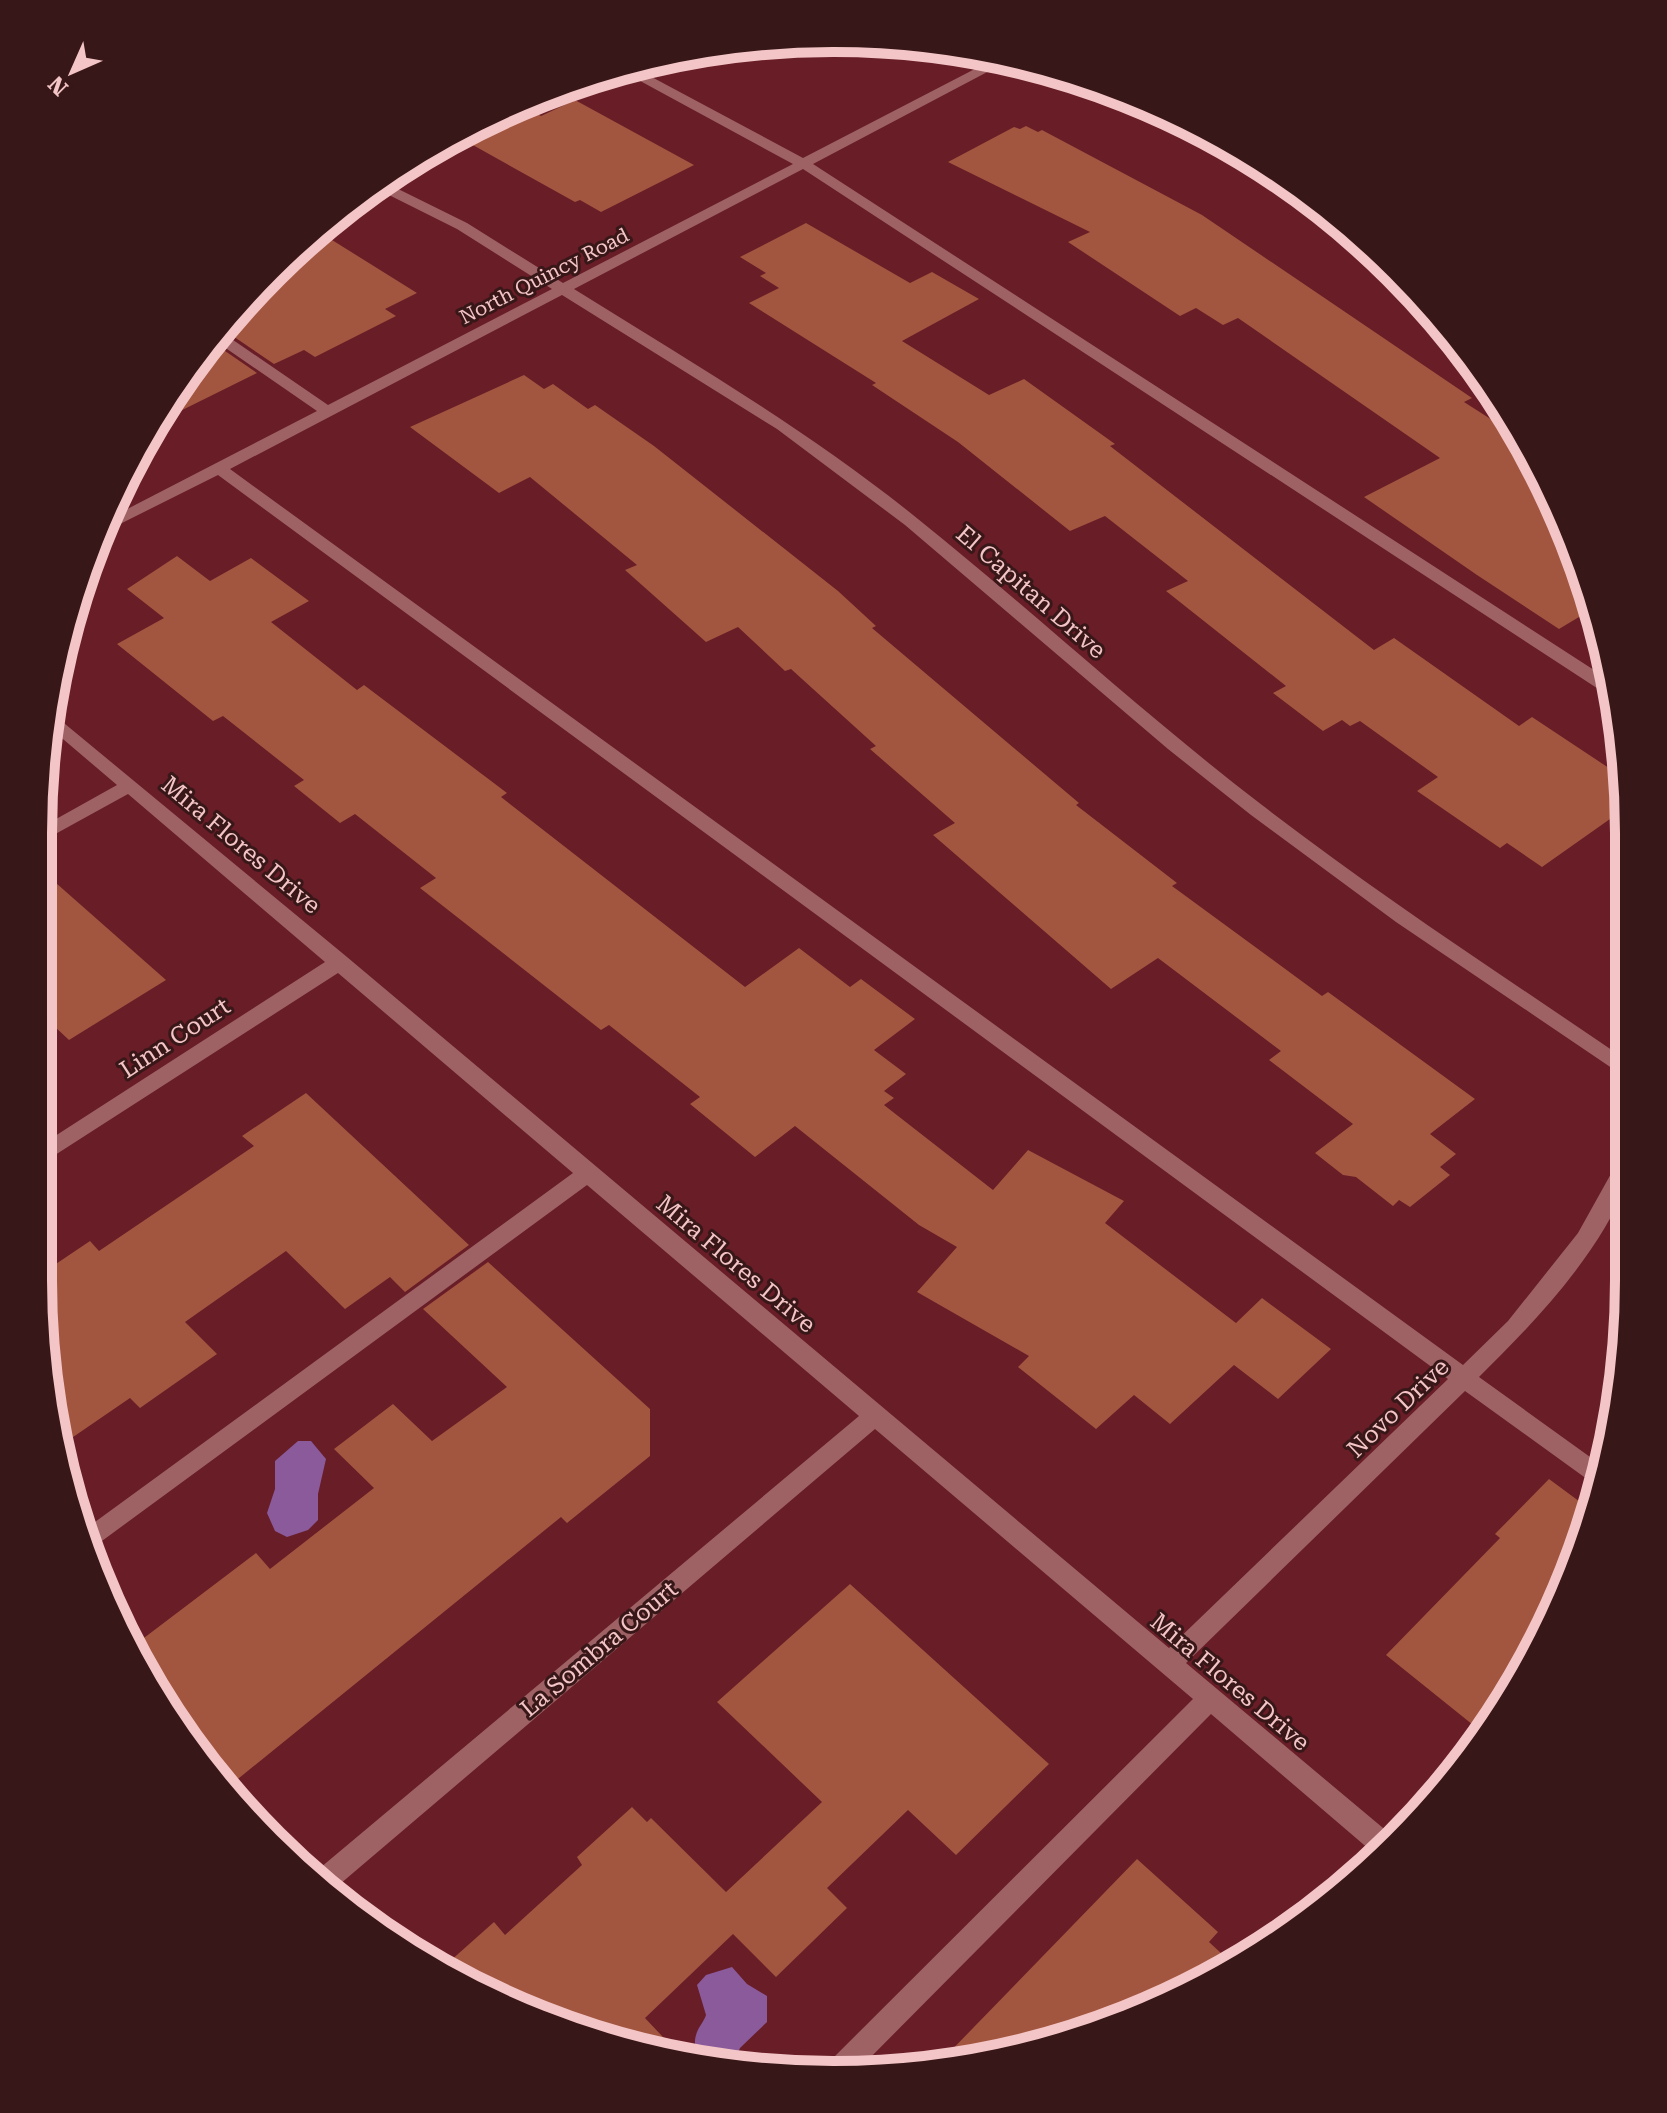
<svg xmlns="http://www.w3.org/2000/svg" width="1667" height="2113" font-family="'Roboto Serif',serif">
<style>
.water{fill:#8a5a9b}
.building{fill:#a2553f}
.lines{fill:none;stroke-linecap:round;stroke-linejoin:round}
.minor{fill:#9e6265;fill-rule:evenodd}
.labels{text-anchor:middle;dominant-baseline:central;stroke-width:6;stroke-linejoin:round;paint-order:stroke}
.far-street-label{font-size:20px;fill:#f4c5c6;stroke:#381719}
.street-label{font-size:24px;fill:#f4c5c6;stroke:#381719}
.rim{fill:none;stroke:#f4c5c6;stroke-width:10}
</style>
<rect width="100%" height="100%" fill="#681d27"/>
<!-- water -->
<g class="water">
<path d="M 298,1441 L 311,1441 L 326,1459 L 318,1494 L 318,1520 L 308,1530 L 287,1537 L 275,1531 L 267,1513 L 275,1489 L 275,1461 Z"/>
<path d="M 732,1967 L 747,1984 L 767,1996 L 767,2022 L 740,2048 L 734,2062 C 716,2059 687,2058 697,2032 C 700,2025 704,2021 706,2015 L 697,1985 L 706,1975 Z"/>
</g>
<!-- building -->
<g class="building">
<path d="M 575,100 L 694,165 L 601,212 L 580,200 L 575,202 L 471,144 L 536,113 L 541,116 Z"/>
<path d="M 1026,126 L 1038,132 L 1042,130 L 1202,215 L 1472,398 L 1464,402 L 1525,441 L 1594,608 L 1559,629 L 1477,575 L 1364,497 L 1440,458 L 1238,318 L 1223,325 L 1196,308 L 1180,316 L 1068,242 L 1090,232 L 948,162 L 1014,127 L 1020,129 Z"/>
<path d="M 806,223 L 910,283 L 932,272 L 979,299 L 902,341 L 989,395 L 1024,379 L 1115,444 L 1110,446 L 1374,650 L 1394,638 L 1519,726 L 1532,717 L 1627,780 L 1627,807 L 1542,867 L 1507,843 L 1500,848 L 1417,791 L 1438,777 L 1360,721 L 1350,726 L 1342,720 L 1323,731 L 1273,693 L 1286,686 L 1166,591 L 1188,581 L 1105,516 L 1070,531 L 958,442 L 872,385 L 876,383 L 749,303 L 779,288 L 760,276 L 766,273 L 740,257 Z"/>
<path d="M 316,230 L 417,293 L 385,309 L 396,316 L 315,357 L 304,350 L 274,364 L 221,328 L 235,309 Z"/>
<path d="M 212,342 L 257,373 L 152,425 L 165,407 Z"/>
<path d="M 524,375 L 544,389 L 553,384 L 588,409 L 595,405 L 654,446 L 838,591 L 876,626 L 872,628 L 1079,803 L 1076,805 L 1177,883 L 1172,886 L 1322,996 L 1328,992 L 1475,1099 L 1430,1134 L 1456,1154 L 1440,1167 L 1450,1175 L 1410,1207 L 1399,1200 L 1393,1206 L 1356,1177 L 1343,1175 L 1315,1153 L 1353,1124 L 1269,1060 L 1281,1051 L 1158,958 L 1111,989 L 933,835 L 955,823 L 870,749 L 876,746 L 791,669 L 785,671 L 738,627 L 706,642 L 625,570 L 637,565 L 530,477 L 499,493 L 410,427 Z"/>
<path d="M 177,556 L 210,581 L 251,558 L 309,601 L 271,622 L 357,690 L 364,685 L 507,793 L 501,797 L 745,987 L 799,948 L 850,987 L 861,979 L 915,1019 L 874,1050 L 906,1074 L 884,1091 L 894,1098 L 884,1105 L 993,1190 L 1028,1150 L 1124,1201 L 1105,1223 L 1236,1323 L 1262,1298 L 1331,1349 L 1278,1399 L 1234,1365 L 1170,1424 L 1134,1395 L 1096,1429 L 1018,1367 L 1029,1356 L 917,1292 L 957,1247 L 919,1225 L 795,1126 L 755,1157 L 690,1104 L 700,1097 L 609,1025 L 601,1030 L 420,888 L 436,878 L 355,814 L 340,823 L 294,786 L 304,780 L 223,716 L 213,721 L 117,644 L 164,618 L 127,589 Z"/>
<path d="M 39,868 L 166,980 L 69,1040 L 39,1012 Z"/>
<path d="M 306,1093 L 469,1245 L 405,1292 L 390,1277 L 345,1309 L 286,1251 L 185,1322 L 217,1354 L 140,1408 L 130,1398 L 60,1446 L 38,1276 L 90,1241 L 99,1251 L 254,1146 L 242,1136 Z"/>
<path d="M 488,1262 L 650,1409 L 650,1456 L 567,1523 L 561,1517 L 228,1787 L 144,1677 L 132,1647 L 256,1553 L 270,1569 L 374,1488 L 334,1449 L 393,1404 L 432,1441 L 507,1387 L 423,1309 Z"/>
<path d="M 1549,1479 L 1591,1510 L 1568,1584 L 1483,1733 L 1386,1655 L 1500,1538 L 1495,1534 Z"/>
<path d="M 850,1584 L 1049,1764 L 956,1855 L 908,1810 L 827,1888 L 847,1908 L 776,1977 L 733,1934 L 645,2018 L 680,2055 L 627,2048 L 440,1970 L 494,1922 L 505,1935 L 582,1865 L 577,1857 L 632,1807 L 647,1822 L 651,1818 L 726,1892 L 822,1802 L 717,1702 Z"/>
<path d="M 1137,1859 L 1218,1932 L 1209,1942 L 1235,1966 L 1039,2048 L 941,2061 Z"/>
</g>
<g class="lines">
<!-- minor -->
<g class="minor">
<path d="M 996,58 L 1010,60 L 813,164 L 1611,681 L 1613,695 L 1606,694 L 803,169 L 574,289 C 691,362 811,432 918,519 C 1034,612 1143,714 1262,805 C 1380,896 1505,977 1628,1061 L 1628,1079 L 1396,922 L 1251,815 L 1168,749 L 905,525 L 777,429 L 562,295 L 230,469 L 1463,1365 L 1508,1321 L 1578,1233 L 1622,1154 L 1629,1152 C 1629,1161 1631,1174 1627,1182 C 1600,1254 1533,1324 1479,1377 L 1604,1467 L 1598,1487 L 1465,1391 L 1186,1663 L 1395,1838 L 1377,1856 L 1211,1714 L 856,2072 L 821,2073 L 825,2066 L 1193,1699 L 875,1429 L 333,1890 L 314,1873 L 859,1416 L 587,1185 L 91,1549 L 84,1530 L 573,1173 L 338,973 L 38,1166 L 38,1147 L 325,962 L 128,794 L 39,843 L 40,828 L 117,785 L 50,728 L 53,714 L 347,957 L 1169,1648 L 1448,1379 L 218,475 L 100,534 L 106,520 L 317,411 L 214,340 L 220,331 L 328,405 L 552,289 L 457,229 L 375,188 L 384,182 L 467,223 L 563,283 L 793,164 L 620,70 L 633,67 L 803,158 Z"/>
<path d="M 1069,76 C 1131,100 1189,130 1247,162 C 1278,179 1309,194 1335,218 L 1326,218 L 1181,137 L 1070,81 Z"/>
</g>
</g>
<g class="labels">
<!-- far-street labels -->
<g class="far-street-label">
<text transform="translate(544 276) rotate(-27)">North Quincy Road</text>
</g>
<!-- street labels -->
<g class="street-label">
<text transform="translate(1031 592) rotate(41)">El Capitan Drive</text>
<text transform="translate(241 845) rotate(40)">Mira Flores Drive</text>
<text transform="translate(175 1038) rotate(-33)">Linn Court</text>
<text transform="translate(736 1264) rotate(40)">Mira Flores Drive</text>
<text transform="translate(1398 1408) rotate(-44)">Novo Drive</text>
<text transform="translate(599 1649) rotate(-40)">La Sombra Court</text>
<text transform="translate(1230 1682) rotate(40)">Mira Flores Drive</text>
</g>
</g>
<!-- crop -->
<path d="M0 0H1667V2113H0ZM833 52H834A781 781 0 0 1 1615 833V1280A781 781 0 0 1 834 2061H833A781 781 0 0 1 52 1280V833A781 781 0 0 1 833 52Z" fill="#381719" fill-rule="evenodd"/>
<path class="rim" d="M833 52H834A781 781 0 0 1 1615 833V1280A781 781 0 0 1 834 2061H833A781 781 0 0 1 52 1280V833A781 781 0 0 1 833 52Z"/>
<!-- north arrow -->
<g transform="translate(72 72) rotate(225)" stroke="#381719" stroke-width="6" paint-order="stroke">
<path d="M0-6L14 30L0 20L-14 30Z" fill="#f4c5c6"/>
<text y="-12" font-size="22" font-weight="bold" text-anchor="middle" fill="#f4c5c6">N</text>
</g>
</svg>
